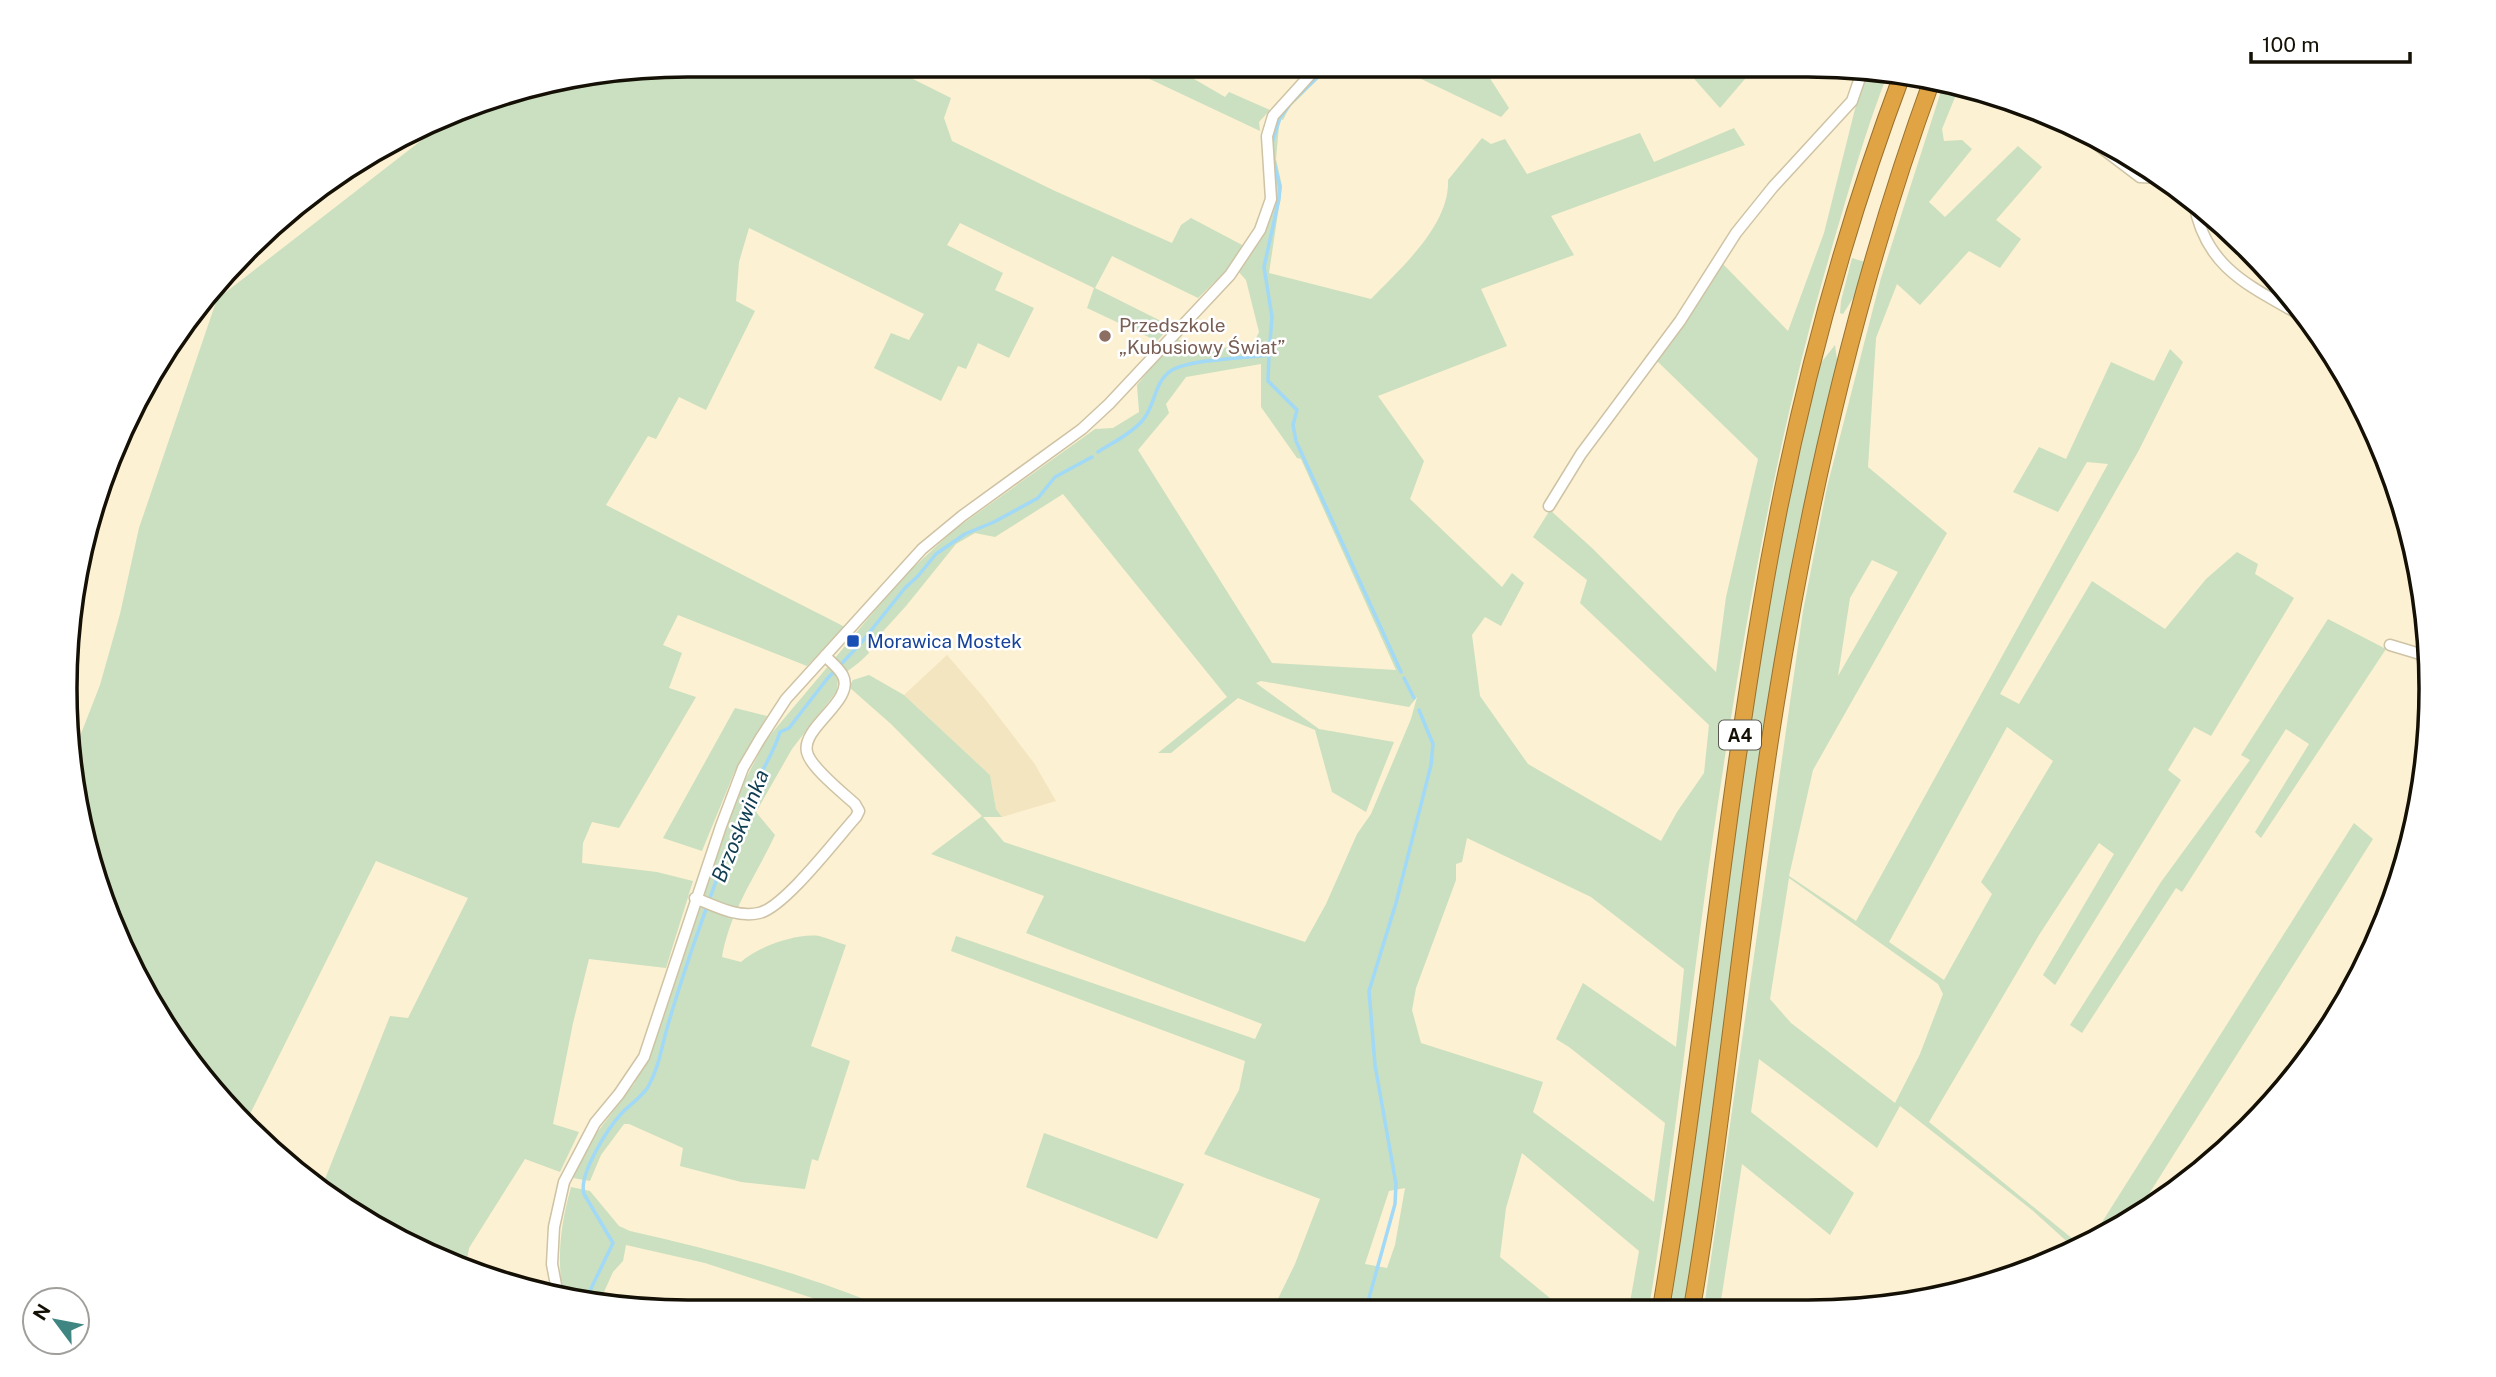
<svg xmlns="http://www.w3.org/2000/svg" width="2496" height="1377" font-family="'Public Sans',sans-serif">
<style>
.built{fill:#f2e5bf}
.green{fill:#cae0c0;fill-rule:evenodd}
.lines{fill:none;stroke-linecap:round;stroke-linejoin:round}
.stream{stroke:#a1d9f7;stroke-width:3.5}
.minor-casing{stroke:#cec3a5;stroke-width:13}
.highway-casing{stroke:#99702e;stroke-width:18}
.minor{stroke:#fff;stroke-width:10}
.highway{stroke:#e1a444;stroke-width:16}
.education-dot{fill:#8d6e63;stroke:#fff;stroke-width:2.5}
.transit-dot{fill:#1a4fb4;stroke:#fff;stroke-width:2.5}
.labels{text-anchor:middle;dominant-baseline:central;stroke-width:5;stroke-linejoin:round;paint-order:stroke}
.shield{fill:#fff;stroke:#5a5851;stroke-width:2}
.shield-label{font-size:18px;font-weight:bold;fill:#141006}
.education-label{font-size:19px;fill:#785e54;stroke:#fff;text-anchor:start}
.transit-label{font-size:19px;fill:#164399;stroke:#fff;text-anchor:start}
.water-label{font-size:21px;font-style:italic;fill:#0f3d52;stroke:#fff}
.rim{fill:none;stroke:#141006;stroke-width:3.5}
</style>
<rect width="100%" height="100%" fill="#fcf1d2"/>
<!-- built -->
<path class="built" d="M 947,655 L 985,699 L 1034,763 L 1056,801 L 1002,817 L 996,809 L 990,775 L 904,695 Z"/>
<!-- green -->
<g class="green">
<path d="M 689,65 L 885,65 L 951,98 L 944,118 L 952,141 L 1055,191 L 1172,243 L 1181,225 L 1191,218 L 1246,247 L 1230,267 L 1198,298 L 1112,256 L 1095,288 L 1171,326 L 1157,341 L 1087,308 L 1094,288 L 960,223 L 947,245 L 1003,273 L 995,290 L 1034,308 L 1009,358 L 978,343 L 966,369 L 958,366 L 941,401 L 874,368 L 891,333 L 909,340 L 924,314 L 749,228 L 739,262 L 736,301 L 755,311 L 706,410 L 679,397 L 656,439 L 648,436 L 606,505 L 845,627 L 807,666 L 678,615 L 663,645 L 682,653 L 669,688 L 696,697 L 619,828 L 592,822 L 583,843 L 582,863 L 657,872 L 693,881 L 666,968 L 589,959 L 573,1023 L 553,1124 L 579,1132 L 560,1172 L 525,1159 L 469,1248 L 466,1266 L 377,1229 L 323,1184 L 390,1016 L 408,1018 L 468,898 L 376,861 L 246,1122 L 220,1100 L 112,928 L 69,742 L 77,744 L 100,685 L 120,614 L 139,528 L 217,299 L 436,129 L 437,125 L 488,98 Z"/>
<path d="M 1120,65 L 1170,65 L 1225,97 L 1229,92 L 1270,110 L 1259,122 L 1260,131 Z"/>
<path d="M 1325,65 L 1332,65 L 1289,108 L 1283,120 L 1277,117 Z"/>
<path d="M 1394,66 L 1482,66 L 1509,108 L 1501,117 Z"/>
<path d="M 1711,66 L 1756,66 L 1720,108 L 1689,73 Z"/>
<path d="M 1865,69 L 1888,73 C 1865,131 1848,193 1830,254 C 1774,446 1741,645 1712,843 C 1690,998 1674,1153 1649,1308 L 1629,1308 L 1639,1251 L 1522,1153 L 1506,1208 L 1500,1257 L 1562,1308 L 1273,1309 L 1295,1264 L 1320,1199 L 1204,1154 L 1239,1090 L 1245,1061 L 951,951 L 956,936 L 1255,1039 L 1262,1024 L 1026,933 L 1044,896 L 931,854 L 982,816 L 891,724 L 849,687 L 853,680 L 869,675 L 904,695 L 990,775 L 996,809 L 1002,817 L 983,817 L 1004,842 L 1305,942 L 1326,904 L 1357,834 L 1371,814 L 1411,719 L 1417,697 L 1409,707 L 1261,681 L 1256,683 L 1319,729 L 1394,742 L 1366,812 L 1332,792 L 1315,730 L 1238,698 L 1171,753 L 1158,753 L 1227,697 L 1063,494 L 995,537 L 975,533 L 956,544 L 906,606 L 867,649 L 869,653 C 859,664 849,669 838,679 L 837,691 L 792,749 L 756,812 L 775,835 C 756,876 730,911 722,957 L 741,962 C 757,947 797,933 819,936 C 828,938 838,943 846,945 L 811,1046 L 850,1061 L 818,1161 L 812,1159 L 805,1189 L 741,1182 L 680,1166 L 683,1148 L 629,1124 L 624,1124 L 601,1155 L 590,1181 L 573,1178 L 589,1143 L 634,1084 L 651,1052 L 698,904 L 744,782 L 766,740 L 903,577 L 954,530 L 1095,429 L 1113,428 L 1139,412 L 1137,385 L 1176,337 L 1192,352 L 1253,344 L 1259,332 L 1246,280 L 1237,270 L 1272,202 L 1271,141 L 1273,125 L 1279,126 L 1276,159 L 1282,186 L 1269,273 L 1371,299 C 1401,268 1450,225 1448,180 L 1482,138 L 1491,144 L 1505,139 L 1527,174 L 1640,133 L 1654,162 L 1734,128 L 1745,145 L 1551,216 L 1574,255 L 1481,289 L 1507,346 L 1378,396 L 1424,461 L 1410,499 L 1502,587 L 1512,573 L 1524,583 L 1501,626 L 1485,617 L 1472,635 L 1480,696 L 1528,764 L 1661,841 L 1677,812 L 1704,773 L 1709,725 L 1580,603 L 1587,580 L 1533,537 L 1550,510 L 1592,548 L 1716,672 L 1726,597 L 1758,459 L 1656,360 L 1721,262 L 1788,331 L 1824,233 ZM 1261,364 L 1261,407 L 1297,458 L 1301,459 L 1396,670 L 1272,663 L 1138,450 L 1169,413 L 1166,404 L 1186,377 ZM 1467,838 L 1591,897 L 1684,969 L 1676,1047 L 1583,983 L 1556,1039 L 1569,1047 L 1665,1123 L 1654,1202 L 1533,1112 L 1543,1082 L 1421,1043 L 1412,1010 L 1416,988 L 1456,880 L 1456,864 L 1462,862 ZM 1405,1188 L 1395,1245 L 1387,1268 L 1365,1264 L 1389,1191 Z"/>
<path d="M 1944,82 L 1960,85 L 1942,129 L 1944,141 L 1962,140 L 1972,149 L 1929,202 L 1945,217 L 2018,146 L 2042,167 L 1996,220 L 2021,239 L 2000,268 L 1969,251 L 1920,305 L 1897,284 L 1876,338 L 1868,467 L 1947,533 L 1813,770 L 1789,876 L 1856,921 L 2108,464 L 2087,462 L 2058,512 L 2013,492 L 2039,447 L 2066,459 L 2111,362 L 2154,381 L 2170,349 L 2183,362 L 2139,450 L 2000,694 L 2019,704 L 2092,581 L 2165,629 L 2206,579 L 2237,552 L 2258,564 L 2255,574 L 2294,598 L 2211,736 L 2194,727 L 2168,770 L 2181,780 L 2055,985 L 2043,975 L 2114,854 L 2099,843 L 2039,935 L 1929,1122 L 2079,1244 L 2073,1247 L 2032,1210 L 1900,1106 L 1877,1148 L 1759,1059 L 1751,1112 L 1854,1193 L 1830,1235 L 1742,1164 L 1720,1307 L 1704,1308 L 1803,611 L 1827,487 L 1881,278 ZM 1872,560 L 1898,572 L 1838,676 L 1850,598 ZM 2007,727 L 2053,761 L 1981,882 L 1992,894 L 1944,980 L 1889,942 ZM 1789,878 L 1938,984 L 1943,994 L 1920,1054 L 1895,1103 L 1791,1023 L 1770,999 Z"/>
<path d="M 1852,258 L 1865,262 L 1855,295 L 1843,314 L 1840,313 L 1841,301 Z"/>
<path d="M 1835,345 L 1838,367 L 1813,463 L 1784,611 L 1697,1232 L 1684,1308 L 1668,1308 L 1757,676 L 1785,516 L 1820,364 Z"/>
<path d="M 2328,619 L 2386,649 L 2261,838 L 2255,832 L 2309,744 L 2286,729 L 2182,892 L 2176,888 L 2082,1033 L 2070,1025 L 2161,882 L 2250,760 L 2241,755 Z"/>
<path d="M 735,708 L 767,716 L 734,773 L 702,851 L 663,838 Z"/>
<path d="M 2354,823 L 2373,839 L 2135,1216 L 2092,1238 Z"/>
<path d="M 1044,1133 L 1184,1184 L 1157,1239 L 1026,1187 Z"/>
<path d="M 571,1187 L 590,1191 L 619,1226 L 630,1231 C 718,1251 807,1274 890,1310 L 849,1310 L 705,1263 L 626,1245 L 623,1261 L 613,1272 L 599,1303 L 563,1297 C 557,1255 560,1227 571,1187 Z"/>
</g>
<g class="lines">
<!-- stream -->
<g class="stream">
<path d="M 1294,100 L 1330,65"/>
<path d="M 1272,143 L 1280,118 L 1289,106"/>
<path d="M 1269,355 L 1268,381 L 1297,410 L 1293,425 L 1296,441 L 1401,672"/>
<path d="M 1098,452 C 1112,443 1131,434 1142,421 C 1156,406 1153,382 1172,370 C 1192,359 1246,358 1269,355 L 1272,317 L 1264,267 L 1279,199 L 1280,187 L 1273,158"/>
<path d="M 1404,678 L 1414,698"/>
<path d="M 585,1301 L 613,1243 L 584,1194 C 578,1175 608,1128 621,1114 C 629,1105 641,1098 648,1087 C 658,1069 661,1051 666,1032 C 673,1006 682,980 690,955 C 708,903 726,850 748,800 C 757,777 773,756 780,732 L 789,728 L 827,679 L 861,643 L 905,588 L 918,576 L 936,554 L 965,534 L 994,522 L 1038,498 L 1055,477 L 1092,457"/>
<path d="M 1366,1309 L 1395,1204 L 1396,1184 L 1375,1065 L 1369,991 L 1396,903 L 1431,765 L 1433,744 L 1419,710"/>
</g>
<defs>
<g id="minor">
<path d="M 2082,133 L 2140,177 L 2160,178"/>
<path d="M 2194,202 C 2205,271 2255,288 2309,320"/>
<path d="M 1549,506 L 1581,454 L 1680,321 L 1736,233 L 1773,187 L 1852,101 L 1863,69"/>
<path d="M 2390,645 L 2430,657"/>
<path d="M 695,898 C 715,906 737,918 759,913 C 784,908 837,838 856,817 L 859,811 L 855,804 C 843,793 810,767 807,752 C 801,727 855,701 843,676 C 840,669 830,661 825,656"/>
<path d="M 558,1296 L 552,1264 L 554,1227 L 564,1182 L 595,1123 L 619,1094 L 644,1057 L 721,826 L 743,768 L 760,739 L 786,699 L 922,549 L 962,516 L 1082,429 L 1109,404 L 1230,275 L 1260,230 L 1271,199 L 1267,136 L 1273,116 L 1319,65"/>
</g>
<g id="highway">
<path d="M 1661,1308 C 1700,1077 1721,843 1760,613 C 1790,431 1837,248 1902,75"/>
<path d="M 1692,1308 C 1726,1107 1743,903 1776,702 C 1810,491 1858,282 1932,80"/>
</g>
</defs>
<!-- minor casing -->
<use href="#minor" class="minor-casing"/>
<!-- highway casing -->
<use href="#highway" class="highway-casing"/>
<!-- minor -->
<use href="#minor" class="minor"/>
<!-- highway -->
<use href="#highway" class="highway"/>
</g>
<!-- markers -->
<circle class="education-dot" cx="1105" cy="336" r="7"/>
<rect class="transit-dot" x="846" y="634" width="14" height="14" rx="3.5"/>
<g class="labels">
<!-- shield labels -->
<rect class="shield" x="1719" y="720.5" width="42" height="29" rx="5"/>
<g class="shield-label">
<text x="1740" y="735">A4</text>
</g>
<!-- education labels -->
<g class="education-label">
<text x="1119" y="325">Przedszkole<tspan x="1119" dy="22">„Kubusiowy Świat”</tspan></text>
</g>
<!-- transit labels -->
<g class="transit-label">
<text x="867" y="641">Morawica Mostek</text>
</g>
<!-- water labels -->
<g class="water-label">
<text transform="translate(740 826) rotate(-68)">Brzoskwinka</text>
</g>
</g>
<!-- crop -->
<path d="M0 0H2496V1377H0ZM688 77H1808A611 611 0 0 1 2419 688V689A611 611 0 0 1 1808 1300H688A611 611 0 0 1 77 689V688A611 611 0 0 1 688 77Z" fill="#fff" fill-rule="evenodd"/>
<path class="rim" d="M688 77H1808A611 611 0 0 1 2419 688V689A611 611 0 0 1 1808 1300H688A611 611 0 0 1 77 689V688A611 611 0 0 1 688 77Z"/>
<!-- north arrow -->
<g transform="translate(56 1321) rotate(302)"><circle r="33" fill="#ffffff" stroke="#a19f9b" stroke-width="2"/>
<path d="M0-5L12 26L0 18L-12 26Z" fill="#3f8682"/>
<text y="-10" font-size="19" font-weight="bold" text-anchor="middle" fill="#141006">N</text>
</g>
<!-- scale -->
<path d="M2251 52v10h159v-10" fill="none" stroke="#141006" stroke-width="3.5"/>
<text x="2262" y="52" font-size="21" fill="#141006" stroke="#ffffff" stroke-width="5" paint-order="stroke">100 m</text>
</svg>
